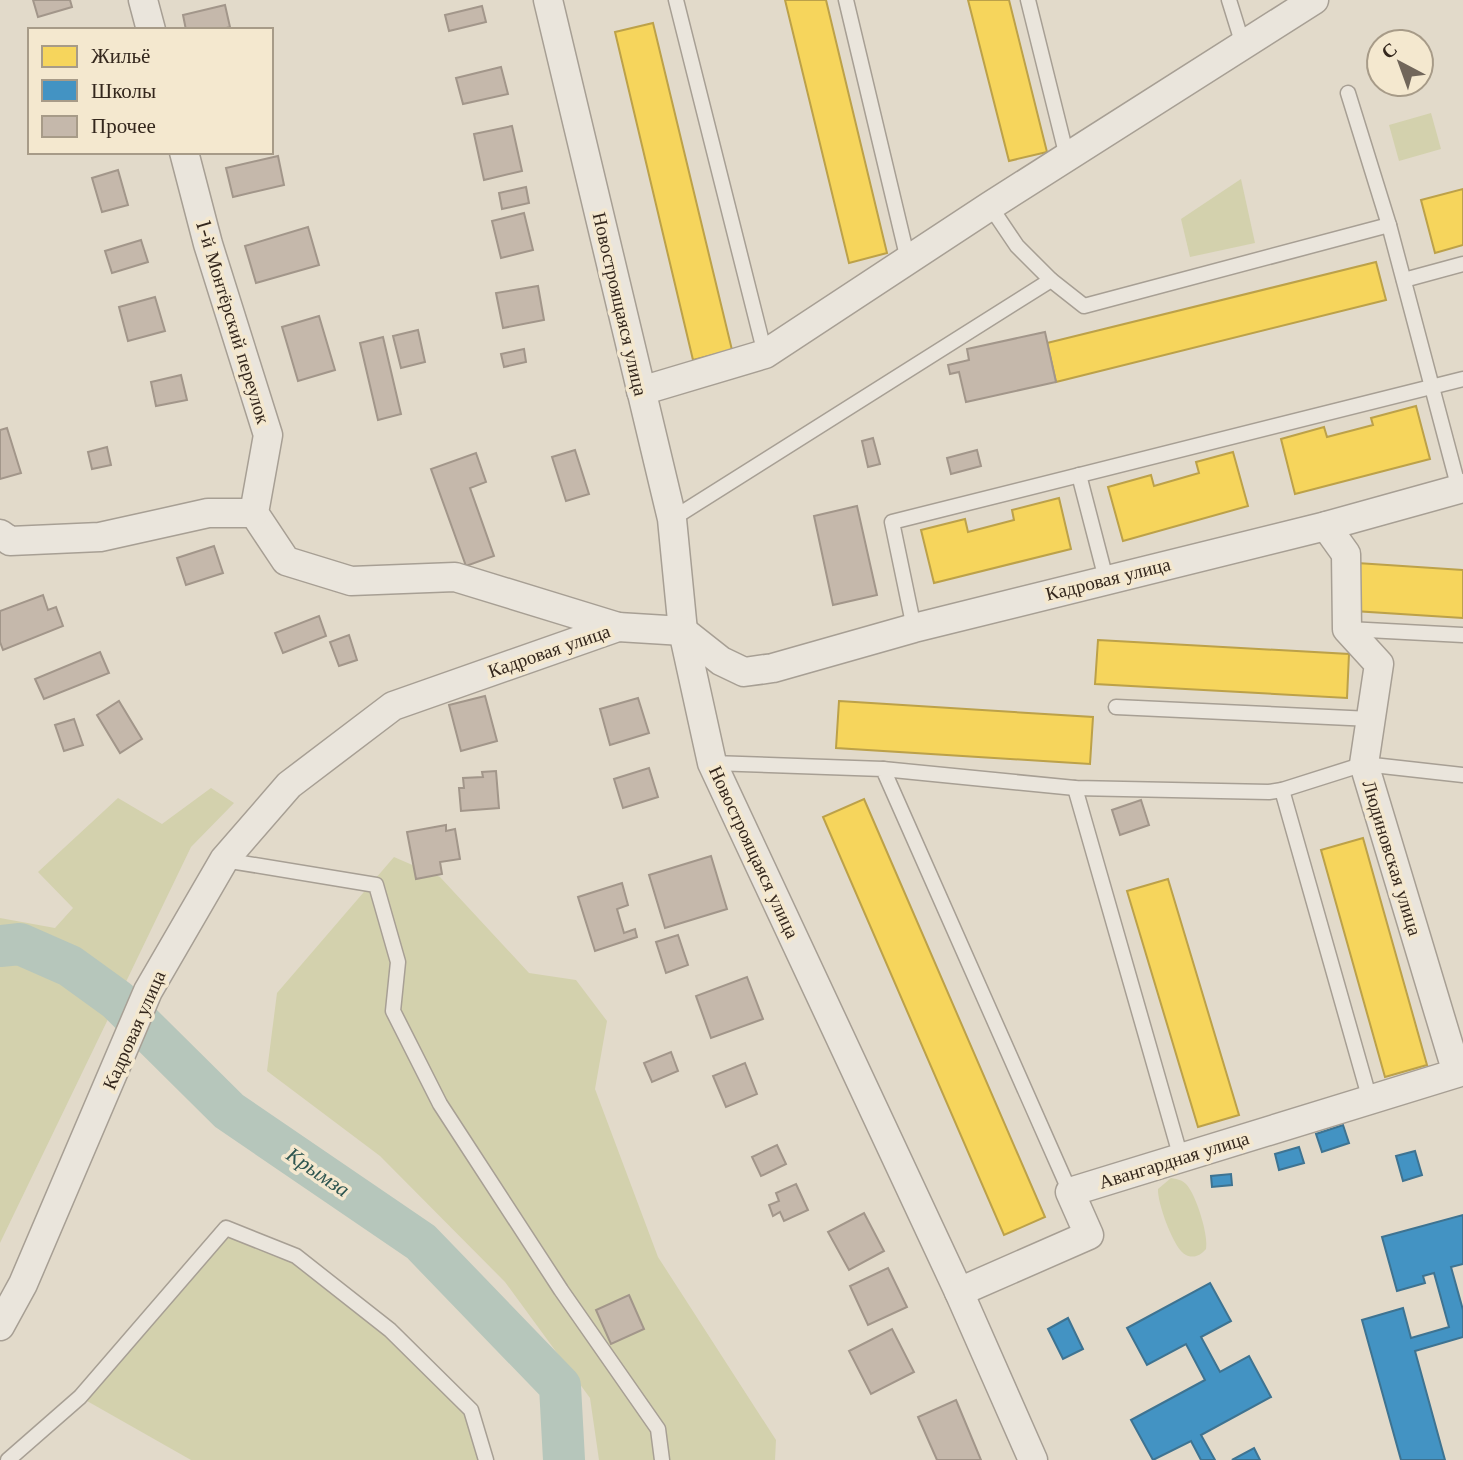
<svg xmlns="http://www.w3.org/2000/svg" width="1463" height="1460" font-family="'Libre Baskerville',serif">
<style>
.green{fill:#d3d1ad}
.homes{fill:#f6d55c;stroke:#bca149;stroke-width:2}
.schools{fill:#4393c3;stroke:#3e7391;stroke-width:2}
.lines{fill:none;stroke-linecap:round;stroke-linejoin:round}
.river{stroke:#b6c6bb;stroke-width:42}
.building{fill:#c5b8ab;stroke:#a2968a;stroke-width:2}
.lane-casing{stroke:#a79f94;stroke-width:17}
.street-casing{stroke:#a79f94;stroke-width:31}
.lane{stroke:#eae5dc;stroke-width:14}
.street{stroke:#eae5dc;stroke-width:28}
.labels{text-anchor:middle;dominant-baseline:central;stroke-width:7;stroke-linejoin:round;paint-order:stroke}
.street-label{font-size:19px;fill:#34271d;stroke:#f4e8cf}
.water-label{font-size:21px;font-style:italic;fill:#2c544f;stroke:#f4e8cf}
</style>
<rect width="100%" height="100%" fill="#e2daca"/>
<!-- green -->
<g class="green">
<path d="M 1431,113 L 1441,149 L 1399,161 L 1389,125 Z"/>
<path d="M 1241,179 L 1255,243 L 1190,257 L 1181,219 Z"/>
<path d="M 211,788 L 234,803 L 191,847 L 0,1243 L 0,918 L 55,928 L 73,908 L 38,872 L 118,798 L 162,824 Z"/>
<path d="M 394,857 L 440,877 L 529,973 L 576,980 L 607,1021 L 595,1089 L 658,1257 L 776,1440 L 775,1460 L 599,1460 L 590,1398 L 505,1282 L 380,1156 L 267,1071 L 277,993 Z"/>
<path d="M 1171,1178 C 1177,1179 1182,1180 1186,1184 C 1196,1194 1209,1236 1206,1249 C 1201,1255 1194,1259 1186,1255 C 1174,1250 1157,1202 1158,1189 Z"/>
<path d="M 226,1228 L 296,1256 L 471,1410 L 486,1460 L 191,1460 L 80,1397 Z"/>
</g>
<!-- homes -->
<g class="homes">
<path d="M 785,0 L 826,0 L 887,253 L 849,263 Z"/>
<path d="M 968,0 L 1009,0 L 1047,152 L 1009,161 Z"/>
<path d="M 653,23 L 732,350 L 693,360 L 615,32 Z"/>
<path d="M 1463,189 L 1463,245 L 1435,253 L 1421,200 Z"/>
<path d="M 1376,262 L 1386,300 L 1056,382 L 1047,343 Z"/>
<path d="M 1416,406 L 1430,459 L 1295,494 L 1281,439 L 1324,427 L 1327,437 L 1373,425 L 1371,418 Z"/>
<path d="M 1233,452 L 1248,506 L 1123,541 L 1108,487 L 1151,475 L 1154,486 L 1199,473 L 1196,462 Z"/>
<path d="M 1059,498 L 1071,549 L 934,583 L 921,530 L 965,519 L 968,532 L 1014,520 L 1012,510 Z"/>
<path d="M 1357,563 L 1463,570 L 1463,618 L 1354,611 Z"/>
<path d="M 1098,640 L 1349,654 L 1347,698 L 1095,684 Z"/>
<path d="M 839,701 L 1093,717 L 1090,764 L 836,748 Z"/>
<path d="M 864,799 L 1045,1217 L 1004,1235 L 823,817 Z"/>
<path d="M 1363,838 L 1427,1065 L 1385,1077 L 1321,850 Z"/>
<path d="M 1168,879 L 1239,1115 L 1198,1127 L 1127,891 Z"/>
</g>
<!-- schools -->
<g class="schools">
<path d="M 1343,1125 L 1349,1143 L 1322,1152 L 1316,1134 Z"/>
<path d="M 1299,1147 L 1304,1163 L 1279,1170 L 1275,1154 Z"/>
<path d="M 1415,1151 L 1422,1175 L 1403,1181 L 1396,1156 Z"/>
<path d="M 1231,1174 L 1232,1185 L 1212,1187 L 1211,1176 Z"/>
<path d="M 1463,1215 L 1463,1264 L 1451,1267 L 1463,1310 L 1463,1337 L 1415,1351 L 1445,1460 L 1401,1460 L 1362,1320 L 1403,1308 L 1411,1338 L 1449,1327 L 1434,1273 L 1423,1276 L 1425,1283 L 1397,1291 L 1382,1237 Z"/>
<path d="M 1210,1283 L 1231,1321 L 1201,1337 L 1220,1372 L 1249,1356 L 1271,1397 L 1201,1435 L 1215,1460 L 1201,1460 L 1191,1441 L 1153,1460 L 1131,1420 L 1205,1380 L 1186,1344 L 1147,1365 L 1127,1328 Z"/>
<path d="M 1068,1318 L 1083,1349 L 1063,1359 L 1048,1329 Z"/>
<path d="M 1254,1448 L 1260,1460 L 1232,1460 Z"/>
</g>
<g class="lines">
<!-- river -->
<path class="river" d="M 0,946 L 20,944 L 70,966 L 117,1000 L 229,1111 L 421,1242 L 560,1386 L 564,1460"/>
</g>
<!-- building -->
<g class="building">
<path d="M 33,0 L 70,0 L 72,7 L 38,17 Z"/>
<path d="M 225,5 L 230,27 L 219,30 L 186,30 L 183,15 Z"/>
<path d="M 482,6 L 486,22 L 449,31 L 445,15 Z"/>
<path d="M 501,67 L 508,94 L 463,104 L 456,78 Z"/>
<path d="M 512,126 L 522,171 L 484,180 L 474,134 Z"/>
<path d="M 278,156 L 284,185 L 233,197 L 226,168 Z"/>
<path d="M 118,170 L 128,205 L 102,212 L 92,178 Z"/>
<path d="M 526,187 L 529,203 L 502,209 L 499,193 Z"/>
<path d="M 524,213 L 533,250 L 501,258 L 492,221 Z"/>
<path d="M 308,227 L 319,265 L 256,283 L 245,246 Z"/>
<path d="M 141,240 L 148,262 L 112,273 L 105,251 Z"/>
<path d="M 538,286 L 544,320 L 503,328 L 496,293 Z"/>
<path d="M 155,297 L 165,331 L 128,341 L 119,307 Z"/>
<path d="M 319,316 L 335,370 L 298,381 L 282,327 Z"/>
<path d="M 418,330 L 425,362 L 401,368 L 393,336 Z"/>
<path d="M 1045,332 L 1056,382 L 966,402 L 959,372 L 950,374 L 948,365 L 969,360 L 967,349 Z"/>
<path d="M 383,337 L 401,414 L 378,420 L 360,343 Z"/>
<path d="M 524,349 L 526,362 L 504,367 L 501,354 Z"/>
<path d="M 181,375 L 187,400 L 156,406 L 151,382 Z"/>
<path d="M 7,428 L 21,473 L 0,479 L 0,430 Z"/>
<path d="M 873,438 L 880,464 L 868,467 L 862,441 Z"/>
<path d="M 107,447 L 111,465 L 92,469 L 88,452 Z"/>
<path d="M 575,450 L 589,494 L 566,501 L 552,457 Z"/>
<path d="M 977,450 L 981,466 L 951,474 L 947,458 Z"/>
<path d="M 476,453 L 486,482 L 470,488 L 494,556 L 466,566 L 431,469 Z"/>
<path d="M 857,506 L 877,595 L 833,605 L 814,516 Z"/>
<path d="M 214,546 L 223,573 L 186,585 L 177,558 Z"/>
<path d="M 43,595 L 48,610 L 56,607 L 63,626 L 3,650 L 0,642 L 0,611 Z"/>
<path d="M 319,616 L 326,636 L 283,653 L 275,633 Z"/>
<path d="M 349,635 L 357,660 L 339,666 L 330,642 Z"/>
<path d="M 100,652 L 109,673 L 44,699 L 35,679 Z"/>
<path d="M 485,696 L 497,741 L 461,751 L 449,705 Z"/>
<path d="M 638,698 L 649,733 L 610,745 L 600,709 Z"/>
<path d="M 119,701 L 142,739 L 120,753 L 97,715 Z"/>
<path d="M 74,719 L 83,745 L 64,751 L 55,725 Z"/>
<path d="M 649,768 L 658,797 L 623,808 L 614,779 Z"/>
<path d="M 496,771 L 499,808 L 461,811 L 459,788 L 464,788 L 463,778 L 483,777 L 482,772 Z"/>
<path d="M 1141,800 L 1149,825 L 1120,835 L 1112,810 Z"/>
<path d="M 446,825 L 446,831 L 455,829 L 460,859 L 440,862 L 442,874 L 416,879 L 407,832 Z"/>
<path d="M 711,856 L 727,909 L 665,928 L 649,875 Z"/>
<path d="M 622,883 L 628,905 L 617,909 L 624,933 L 635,929 L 637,937 L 595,951 L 578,897 Z"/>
<path d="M 678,935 L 688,965 L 666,973 L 656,942 Z"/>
<path d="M 747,977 L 763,1019 L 711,1038 L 696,996 Z"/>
<path d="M 671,1052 L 678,1071 L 652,1082 L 644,1063 Z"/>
<path d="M 745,1063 L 757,1094 L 726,1107 L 713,1076 Z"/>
<path d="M 777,1145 L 786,1164 L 761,1176 L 752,1157 Z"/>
<path d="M 796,1184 L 808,1210 L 784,1221 L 780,1212 L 773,1216 L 769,1205 L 779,1201 L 776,1193 Z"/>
<path d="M 864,1213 L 884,1251 L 849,1270 L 828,1232 Z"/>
<path d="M 888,1268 L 907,1307 L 868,1325 L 850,1286 Z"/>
<path d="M 629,1295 L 644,1329 L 611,1344 L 596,1310 Z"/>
<path d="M 892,1329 L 914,1372 L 871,1394 L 849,1351 Z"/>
<path d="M 956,1400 L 981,1460 L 937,1460 L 918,1417 Z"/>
</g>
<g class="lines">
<defs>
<g id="lane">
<path d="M 676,0 L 765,354"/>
<path d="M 846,0 L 908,260"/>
<path d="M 1028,0 L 1067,157"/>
<path d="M 1229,0 L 1243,45"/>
<path d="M 1348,93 L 1389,225 L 1459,489"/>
<path d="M 990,206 L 1017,246 L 1051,280"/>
<path d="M 1404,280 L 1463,264"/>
<path d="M 1079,475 L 1106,579"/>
<path d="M 672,519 L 1051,280 L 1084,306 L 1389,225"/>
<path d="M 914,628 L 892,522 L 1463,379"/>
<path d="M 1348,629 L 1463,635"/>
<path d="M 1116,707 L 1371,719"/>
<path d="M 712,763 L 883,769 L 1070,1192"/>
<path d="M 883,769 L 1075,788 L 1269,792 L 1282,790 L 1364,764 L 1463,775"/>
<path d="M 1075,788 L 1181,1158"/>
<path d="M 1282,790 L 1370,1100"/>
<path d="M 224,860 L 376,885 L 398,962 L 393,1011 L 440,1104 L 561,1290 L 658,1429 L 662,1460"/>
<path d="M 8,1460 L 80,1397 L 226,1228 L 296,1256 L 390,1330 L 471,1410 L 486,1460"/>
</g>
<g id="street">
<path d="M 143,0 L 151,30"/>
<path d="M 548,0 L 672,519 L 683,631 L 712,763 L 959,1292 L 1033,1460"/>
<path d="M 184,152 L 208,244 L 268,435 L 254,513 L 286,561 L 351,581 L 455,577 L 618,627"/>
<path d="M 641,391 L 765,354 L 990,206 L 1314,0"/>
<path d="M 0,534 L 10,541 L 100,537 L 208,513 L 254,513"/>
<path d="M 959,1292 L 1089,1235 L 1070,1192 L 1457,1073 L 1364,764 L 1379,664 L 1347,629 L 1346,554 L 1326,526"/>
<path d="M 0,1326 L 23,1284 L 148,991 L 224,860 L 289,785 L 393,706 L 618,627 L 683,631 L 721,661 L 744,672 L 773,668 L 914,628 L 1326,526 L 1463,488"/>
</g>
</defs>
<!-- lane casing -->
<use href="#lane" class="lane-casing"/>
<!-- street casing -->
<use href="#street" class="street-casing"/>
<!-- lane -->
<use href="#lane" class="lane"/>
<!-- street -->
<use href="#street" class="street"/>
</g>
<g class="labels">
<!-- street labels -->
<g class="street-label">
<text transform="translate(620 304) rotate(77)">Новостроящаяся улица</text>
<text transform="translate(233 322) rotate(73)">1-й Монтёрский переулок</text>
<text transform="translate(1108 579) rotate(-14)">Кадровая улица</text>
<text transform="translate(549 651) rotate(-19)">Кадровая улица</text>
<text transform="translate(754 852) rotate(65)">Новостроящаяся улица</text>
<text transform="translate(1392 858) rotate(73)">Людиновская улица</text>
<text transform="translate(134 1030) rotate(-66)">Кадровая улица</text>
<text transform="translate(1174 1160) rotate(-17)">Авангардная улица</text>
</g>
<!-- water labels -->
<g class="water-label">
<text transform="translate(318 1172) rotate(34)">Крымза</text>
</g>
</g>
<!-- legend -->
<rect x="28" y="28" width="245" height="126" fill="#f4e8cf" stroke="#a79b88" stroke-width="2"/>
<rect x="42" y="46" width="35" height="21" fill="#f6d55c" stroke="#a79b88" stroke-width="2"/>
<text x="91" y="63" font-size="21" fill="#34271d">Жильё</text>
<rect x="42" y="80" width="35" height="21" fill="#4393c3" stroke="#a79b88" stroke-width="2"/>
<text x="91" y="98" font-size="21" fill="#34271d">Школы</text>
<rect x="42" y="116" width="35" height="21" fill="#c5b8ab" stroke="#a79b88" stroke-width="2"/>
<text x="91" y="133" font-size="21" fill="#34271d">Прочее</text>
<!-- north arrow -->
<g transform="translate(1400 63) rotate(319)"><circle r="33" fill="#f4e8cf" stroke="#a79b88" stroke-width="2"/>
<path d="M0-5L12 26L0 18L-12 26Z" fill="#71665a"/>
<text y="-10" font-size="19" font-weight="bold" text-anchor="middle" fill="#34271d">С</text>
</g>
</svg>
